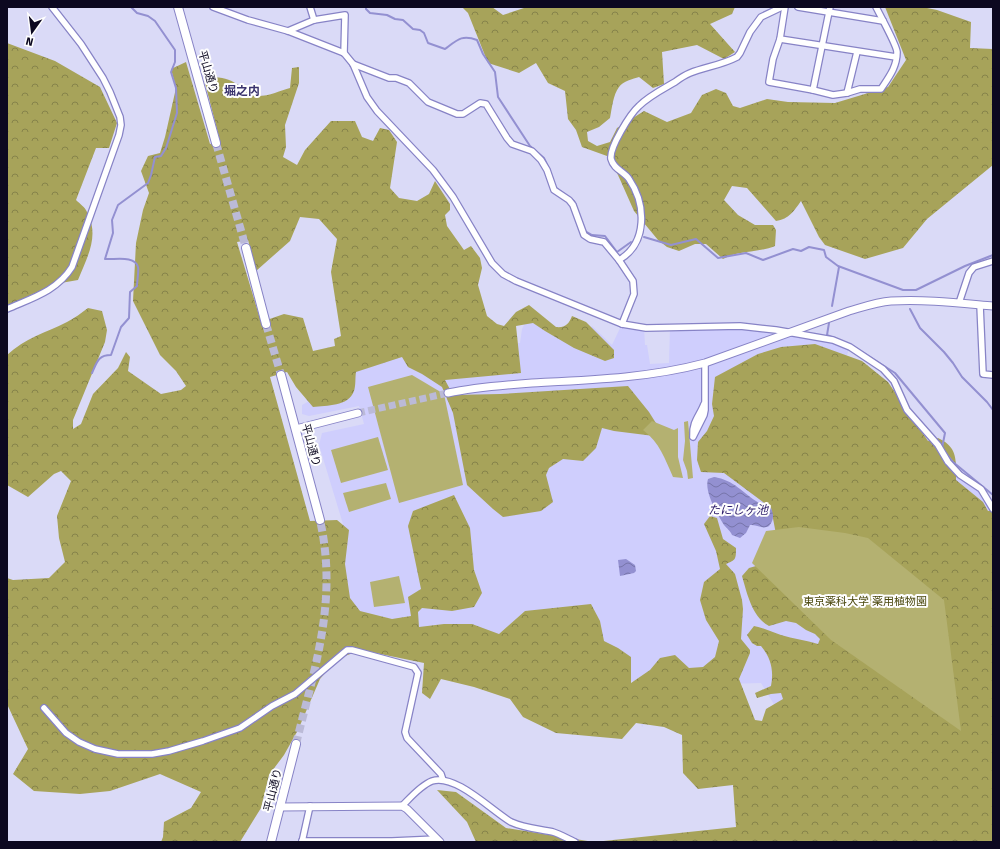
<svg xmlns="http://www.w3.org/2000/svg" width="1000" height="849" font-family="'Fira Sans','Noto Sans JP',sans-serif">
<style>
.built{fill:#cfcefd}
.forest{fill:url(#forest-crowns);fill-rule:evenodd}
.garden{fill:#b4b171}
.water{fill:url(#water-waves)}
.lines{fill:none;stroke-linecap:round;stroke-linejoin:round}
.stream{stroke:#9390d1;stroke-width:2}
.tertiary-tunnel{stroke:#bbbad7;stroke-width:7;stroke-dasharray:7 3.5;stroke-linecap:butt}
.secondary-tunnel{stroke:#bbbad7;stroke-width:8;stroke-dasharray:8 4;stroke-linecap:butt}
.minor-casing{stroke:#8783c6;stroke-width:8}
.tertiary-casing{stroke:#8783c6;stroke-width:9}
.secondary-casing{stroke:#8783c6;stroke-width:10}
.minor{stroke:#fff;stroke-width:5.5}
.tertiary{stroke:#fff;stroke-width:7}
.secondary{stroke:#fff;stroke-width:8}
.labels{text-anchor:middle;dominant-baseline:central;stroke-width:4;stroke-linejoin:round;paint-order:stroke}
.street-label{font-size:11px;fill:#0c0820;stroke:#fefefe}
.park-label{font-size:11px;fill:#4a470d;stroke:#fefefe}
.neighbourhood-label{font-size:12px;font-weight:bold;fill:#39326d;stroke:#fefefe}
.water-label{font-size:12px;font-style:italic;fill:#2e1e6a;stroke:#fefefe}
</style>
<defs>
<pattern id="forest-crowns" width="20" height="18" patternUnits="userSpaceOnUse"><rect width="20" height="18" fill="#a7a35a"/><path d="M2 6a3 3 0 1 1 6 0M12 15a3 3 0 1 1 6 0" fill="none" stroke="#86834a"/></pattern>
<pattern id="water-waves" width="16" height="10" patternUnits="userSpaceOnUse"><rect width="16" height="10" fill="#9390d1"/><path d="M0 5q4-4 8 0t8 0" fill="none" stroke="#7674a9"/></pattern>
</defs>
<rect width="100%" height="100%" fill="#dadaf7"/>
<!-- built -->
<path class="built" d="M 532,309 L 579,346 L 592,326 L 612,345 L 622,324 L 644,328 L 645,345 L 647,345 L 650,364 L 669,363 L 670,327 L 740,326 L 790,331 L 850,347 L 845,360 L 867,409 L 897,387 L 907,410 L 948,462 L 981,489 L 993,509 L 993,644 L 775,706 L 761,683 L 686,685 L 651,710 L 642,727 L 638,710 L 636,681 L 610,683 L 335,618 L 345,543 L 343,524 L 319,445 L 322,433 L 364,424 L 359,406 L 309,416 L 302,414 L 302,405 L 327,391 L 342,371 L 444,346 L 520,343 L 522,329 Z"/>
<!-- forest -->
<g class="forest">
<path d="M 462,7 L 492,7 L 503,15 L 527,7 L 735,7 L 732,14 L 710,24 L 735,52 L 724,59 L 697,45 L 662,52 L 664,84 L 653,88 L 639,77 C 633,79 623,81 619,87 C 613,95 612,108 610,118 L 599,127 L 587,132 L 588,141 L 597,146 L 610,142 L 617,128 L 644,111 L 667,122 L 691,113 L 702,95 L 716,89 L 726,93 L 733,106 L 740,108 L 767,99 L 788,102 L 835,103 L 888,87 L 906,60 L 885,7 L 922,7 L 937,10 L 971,22 L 970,48 L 993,49 L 993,165 L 927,219 L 903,248 L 865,259 L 825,245 L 819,237 L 801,201 C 794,211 789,219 776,221 L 747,188 L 732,186 L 724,200 L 738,215 L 755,225 L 773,225 L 776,230 L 775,246 C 758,253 739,250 723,259 L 706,244 L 695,244 L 679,251 L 667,247 L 658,240 L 634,211 L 618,175 L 607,156 L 582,147 L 576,130 L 568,119 L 565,91 L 548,83 L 536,63 L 519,73 L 488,63 L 468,13 Z"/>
<path d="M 7,43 L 55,61 L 100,87 L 117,123 L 109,148 L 96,148 L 76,200 C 80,204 85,207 87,212 C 100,236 87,257 78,280 L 55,284 L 7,306 Z"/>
<path d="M 186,62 L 210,144 L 220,141 L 204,79 C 218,75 229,78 241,87 C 244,89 248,94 251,95 C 263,99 279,91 290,88 L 292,68 L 299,67 L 299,83 L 285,125 L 286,147 L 283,157 L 297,165 L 305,150 L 331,121 L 355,121 L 362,137 L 373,141 L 380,128 L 389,130 L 397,142 L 390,188 L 399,198 L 417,201 L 429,194 L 435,181 L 450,204 L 450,210 L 445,215 L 447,226 L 464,250 L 471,246 L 480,258 L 482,268 L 478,285 L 487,316 L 497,324 L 504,326 L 516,312 L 529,305 L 556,327 C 565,328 569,324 572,316 L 586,322 L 614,350 L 614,358 L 605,361 L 574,348 L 545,331 L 533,323 L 516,326 L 521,373 L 445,380 L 453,395 L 500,394 L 628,386 L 649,412 L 659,428 L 654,436 L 614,431 L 602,428 L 596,448 L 583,461 L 563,459 L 549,468 L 546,475 L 553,502 L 541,511 L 503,517 L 493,509 L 467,485 L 453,413 L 442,387 L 422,374 L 408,367 L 402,357 L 356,372 C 355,378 356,385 354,391 C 348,407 327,405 313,407 L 296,387 L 287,372 L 270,377 L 310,521 L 337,520 L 349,530 L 345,564 L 350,598 L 360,611 L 392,619 L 411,616 L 408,597 L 421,589 L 408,526 L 413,511 L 454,495 L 470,528 L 474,570 L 482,593 L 474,607 L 452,611 L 422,608 L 418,612 L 419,627 L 444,624 L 472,624 L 499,634 L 525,611 L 591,604 L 600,621 L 604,641 L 618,648 L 631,657 L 631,683 L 650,670 L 660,658 L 675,655 L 689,668 L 703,667 L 715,657 L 719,641 L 706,620 L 700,600 L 704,582 L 720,569 L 716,551 L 704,524 L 710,516 L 717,518 L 723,539 L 736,548 C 736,559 736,560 726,564 L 735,574 L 742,600 L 743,609 L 741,639 L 750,650 L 750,653 L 739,679 L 755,720 L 762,721 L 766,709 L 783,699 L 781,693 L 771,694 L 757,698 L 755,693 L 771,686 C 774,670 771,658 761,646 L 757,646 L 752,643 L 747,635 L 754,626 C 764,628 772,632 781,635 C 793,639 806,640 818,644 L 820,639 L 815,634 L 806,630 L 796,623 L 786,621 L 769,626 C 752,617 747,593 742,576 L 749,568 L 763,564 L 779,550 L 771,508 L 724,473 L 701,472 L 697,460 L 698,442 L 707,431 L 714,416 L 712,404 L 715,377 L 758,354 L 781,347 L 815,344 L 862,361 L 888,382 L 928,441 L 938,438 C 958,447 956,460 956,480 L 983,502 L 988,511 L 993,510 L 993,842 L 476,842 L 467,822 L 437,790 L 456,792 L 506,828 L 594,842 L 736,827 L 733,785 L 698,789 L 683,773 L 682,735 L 664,727 L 636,723 L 622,739 L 556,733 L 523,717 L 510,699 L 474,687 L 441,679 L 430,699 L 422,693 L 424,663 L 361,650 L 337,659 L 320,679 L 298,730 L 284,755 L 269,775 L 261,808 L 240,842 L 161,842 L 163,837 L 164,822 L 191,808 L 201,792 L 160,774 L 110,791 L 80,794 L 34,791 L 13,774 L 28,749 L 7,704 L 7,578 L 13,580 L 49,578 L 65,562 L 59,538 L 57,516 L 71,481 L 61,471 L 54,474 L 28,497 L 7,485 L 7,355 C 25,338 45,333 67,322 C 75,318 81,313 88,308 L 102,311 L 107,330 L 105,342 L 73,420 L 73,429 L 81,424 L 93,394 L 118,368 L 126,352 L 130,357 L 128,371 L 161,394 L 181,390 L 186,386 L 176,371 L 160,355 L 133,301 L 136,243 L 143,210 L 149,193 L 141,171 L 148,156 L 160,153 L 165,137 L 176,88 L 171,69 ZM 300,217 L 319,219 L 337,239 L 331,272 L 341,336 L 334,339 L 335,346 L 313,351 L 303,318 L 284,314 L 261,322 L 237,242 L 248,240 L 256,271 L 290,241 Z"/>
</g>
<!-- garden -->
<g class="garden">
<path d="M 412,375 L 444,394 L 463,485 L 399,503 L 368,387 Z"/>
<path d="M 652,421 L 674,430 L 678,428 L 678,457 L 683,478 L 673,477 C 665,459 660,443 643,430 Z"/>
<path d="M 688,421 L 693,478 L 688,479 L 687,471 L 683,460 L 685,441 L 684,422 Z"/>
<path d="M 378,437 L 388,470 L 341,483 L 331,450 Z"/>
<path d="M 386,483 L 391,499 L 349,512 L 343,493 Z"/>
<path d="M 799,527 L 845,533 L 868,538 L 944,600 L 961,731 L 831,640 L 752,563 L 766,531 Z"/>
<path d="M 399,576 L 405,603 L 374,607 L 370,582 Z"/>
</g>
<!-- water -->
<g class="water">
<path d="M 714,477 C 734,480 743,493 759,503 C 763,505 767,506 771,508 C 774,515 774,520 769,526 C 762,530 758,524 750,525 L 746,533 L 740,538 L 732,535 C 730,530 727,529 724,525 C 717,514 704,491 708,479 Z"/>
<path d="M 626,559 L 635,565 L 636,571 L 634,573 L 620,576 L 618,560 Z"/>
</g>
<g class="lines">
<!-- stream -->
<g class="stream">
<path d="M 366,7 L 366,9 L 370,13 L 387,15 L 395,19 L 403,20 L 413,29 L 420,30 L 424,33 L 428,43 L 445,49 C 457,40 462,34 477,40 L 483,54 L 495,72 L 498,97 L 530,146 L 544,158 L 550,171"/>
<path d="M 555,187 L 574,201 L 576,205"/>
<path d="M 585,231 L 592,235 L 605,236 L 617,252 L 631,242"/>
<path d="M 644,237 L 671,245 L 696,239 L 718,258 L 746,253 L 763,260 L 793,249 L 801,251 L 809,247 L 824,250 L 826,257 L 838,266 L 903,290 L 916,290 L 965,266 L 993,255"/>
<path d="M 832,306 L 839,267"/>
<path d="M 910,309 L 920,328 L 944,352 L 953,363 L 962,377 L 987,402 L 993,410"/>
<path d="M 829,323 L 827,335 L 834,338"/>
<path d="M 853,346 L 895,373 L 945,433 L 942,448 L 953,462 L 993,495"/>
<path d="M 92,373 C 97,362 98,355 111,355 L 121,327 L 129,318 L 130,292 L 137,286 C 137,280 139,272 138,267 C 135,255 114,260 105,259 L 113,233 L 112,220 L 118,205 L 148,183 L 151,175 L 155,157 L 161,156 L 166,148 L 177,113 L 176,88 L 171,72 L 175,62 L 175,50 L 155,21 L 148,16 L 137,13 L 131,7"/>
</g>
<!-- tertiary-tunnel -->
<path class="tertiary-tunnel" d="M 358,413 L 448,393"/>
<!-- secondary-tunnel -->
<g class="secondary-tunnel">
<path d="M 216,143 L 246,248"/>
<path d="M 266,324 L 281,375"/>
<path d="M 296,744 C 315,666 338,601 320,520"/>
</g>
<defs>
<g id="minor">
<path d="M 213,7 L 248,20 L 288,31 L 344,53 L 353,64 L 367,97 L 377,111 L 433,170 L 453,197 L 492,263 L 503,274 L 516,281 L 622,324 L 646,328 L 740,326 L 776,330 L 833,340 L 850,347 L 883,369 L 894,381 L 907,410 L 938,445 L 948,462 L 960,475 L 981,489 L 993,509"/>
<path d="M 310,7 L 314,20"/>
<path d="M 785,7 L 780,39 L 773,59 L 769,82 L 813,90 L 833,95 L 847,93 L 860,89 L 881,89 C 889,77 897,67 897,52 C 897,46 880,15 876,7"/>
<path d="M 798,7 L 883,21"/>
<path d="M 288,31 L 314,20 L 345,15 L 344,53"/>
<path d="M 780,39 L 896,57"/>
<path d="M 353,64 L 389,78 L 396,78 L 409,83 L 428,102 L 457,114 L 463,114 L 480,103 L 486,104 L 507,138 L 512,144 L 532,151 L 541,160 L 547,170 L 554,190 L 569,200 L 573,205 L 584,235 L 590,239 L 604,242 L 619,260 L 633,281 L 634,294 L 622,324"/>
<path d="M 813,90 L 830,7"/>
<path d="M 847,93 L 857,52"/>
<path d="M 619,260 C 648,243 646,204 629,179 C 624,171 614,170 611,159 C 609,148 630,114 639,106 C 649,96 663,89 675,82 C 679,79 685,75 690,73 C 705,67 722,65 737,57 L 740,53 L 750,32 L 761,17 L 782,7"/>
<path d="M 959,303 L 969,273 L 974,267 L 993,261"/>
<path d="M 980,305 L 983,374 L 993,375"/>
<path d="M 7,309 C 32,298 57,291 72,267 L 119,135 L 121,125 L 120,117 L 110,92 L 103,78 L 81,44 L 52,7"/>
<path d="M 693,435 C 692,422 700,415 704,404"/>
<path d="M 693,437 L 704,415 L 705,410 L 705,363"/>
<path d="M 44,708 L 66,733 L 79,742 L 95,749 L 118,754 L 152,754 L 169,751 L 203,741 L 240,728 L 272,706 L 295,694 L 347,650 L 352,650 L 414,667 L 418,673 L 405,732 L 407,738 L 441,774 L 443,780"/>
<path d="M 402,806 C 410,798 421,785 432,781 C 455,773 492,811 511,822 C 524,828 539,829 553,832 C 560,834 568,839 575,842"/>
<path d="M 302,841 L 392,841 L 437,839"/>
<path d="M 302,842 L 310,806"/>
</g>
<g id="tertiary">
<path d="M 448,393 C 476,387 504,385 532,383 C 590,380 649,378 705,363 L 849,311 C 863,307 877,302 891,301 C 925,299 959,303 993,306"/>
<path d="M 296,429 L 358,413"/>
<path d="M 280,807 L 402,806 L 407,809 L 440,842"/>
</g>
<g id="secondary">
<path d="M 178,7 L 216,143"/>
<path d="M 246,248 L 266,324"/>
<path d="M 281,375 L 320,520"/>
<path d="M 271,842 L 296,744"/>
</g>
</defs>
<!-- minor casing -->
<use href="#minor" class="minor-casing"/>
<!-- tertiary casing -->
<use href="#tertiary" class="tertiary-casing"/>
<!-- secondary casing -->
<use href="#secondary" class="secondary-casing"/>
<!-- minor -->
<use href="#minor" class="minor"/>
<!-- tertiary -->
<use href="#tertiary" class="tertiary"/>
<!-- secondary -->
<use href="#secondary" class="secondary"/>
</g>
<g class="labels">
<!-- street labels -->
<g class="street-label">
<text transform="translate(208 72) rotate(74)">平山通り</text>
<text transform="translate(311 445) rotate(75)">平山通り</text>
<text transform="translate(273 790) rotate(-76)">平山通り</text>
</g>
<!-- park labels -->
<g class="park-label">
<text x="865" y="601">東京薬科大学 薬用植物園</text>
</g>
<!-- neighbourhood labels -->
<g class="neighbourhood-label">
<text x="242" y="91">堀之内</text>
</g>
<!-- water labels -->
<g class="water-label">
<text x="738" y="510">たにしヶ池</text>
</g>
</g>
<!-- border -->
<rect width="1000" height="849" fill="none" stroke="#0c0820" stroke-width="16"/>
<!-- north arrow -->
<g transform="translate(32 32) rotate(194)" stroke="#fefefe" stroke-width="3" paint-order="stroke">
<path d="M0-3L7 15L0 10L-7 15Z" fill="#0c0820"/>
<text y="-6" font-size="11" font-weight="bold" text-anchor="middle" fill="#0c0820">N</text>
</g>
</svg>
